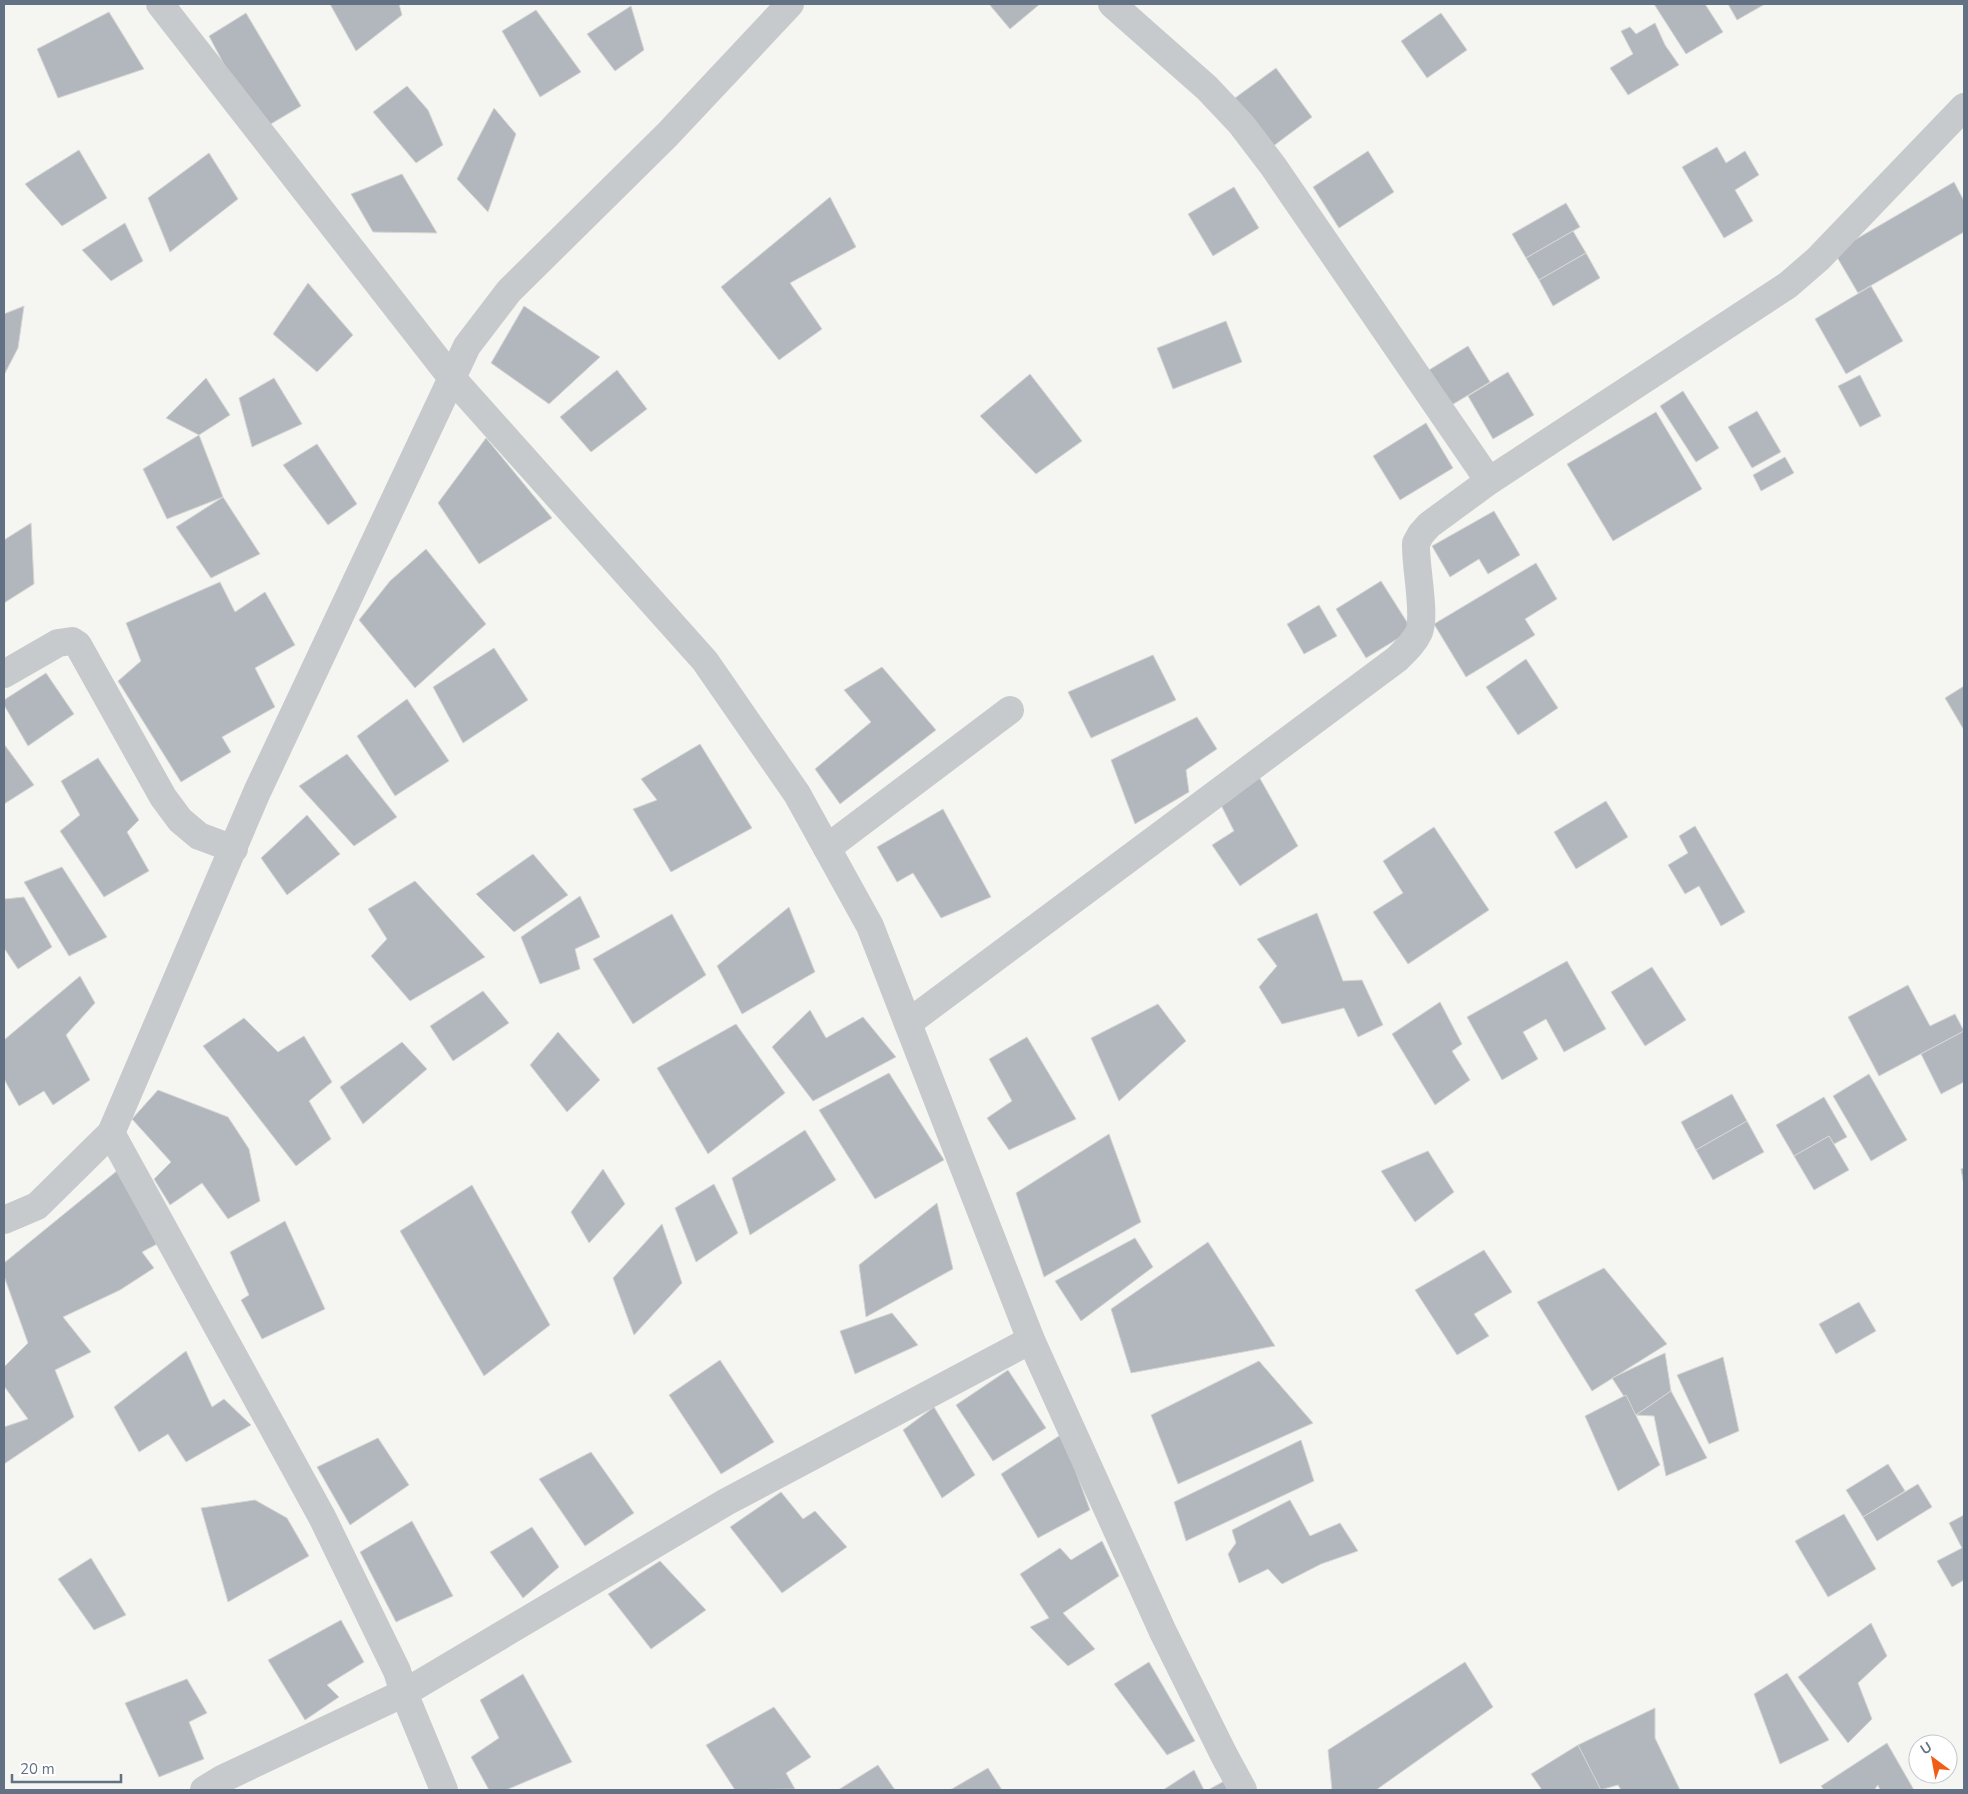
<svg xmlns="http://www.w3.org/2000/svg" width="1968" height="1794" font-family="'Nunito Sans',sans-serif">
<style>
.building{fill:#b1b7bd;stroke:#d6d6d4}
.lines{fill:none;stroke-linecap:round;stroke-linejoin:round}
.minor{stroke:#c7cacd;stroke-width:28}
</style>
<rect width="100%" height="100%" fill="#f5f5f1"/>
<!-- building -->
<g class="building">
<path d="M 330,4 L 399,4 L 402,15 L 356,51 Z"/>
<path d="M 989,4 L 1040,4 L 1010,29 Z"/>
<path d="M 1654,4 L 1705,4 L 1723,32 L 1686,54 Z"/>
<path d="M 1728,4 L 1765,4 L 1737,20 Z"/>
<path d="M 631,6 L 644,50 L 615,71 L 587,34 Z"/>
<path d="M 536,10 L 581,72 L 540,97 L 502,31 Z"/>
<path d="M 109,12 L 144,69 L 58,98 L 37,49 Z"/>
<path d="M 246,13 L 301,106 L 259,131 L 209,36 Z"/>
<path d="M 1441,13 L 1467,50 L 1427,78 L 1401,41 Z"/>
<path d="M 1655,23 L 1665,45 L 1679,65 L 1628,95 L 1610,68 L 1633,54 L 1621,31 L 1630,27 L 1636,34 Z"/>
<path d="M 1276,68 L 1312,117 L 1272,147 L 1235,98 Z"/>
<path d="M 407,86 L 428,110 L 443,145 L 416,163 L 373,112 Z"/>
<path d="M 494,108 L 516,134 L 488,212 L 457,179 Z"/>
<path d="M 1717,147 L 1726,163 L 1745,151 L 1759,175 L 1735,190 L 1753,221 L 1724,238 L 1682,167 Z"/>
<path d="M 79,150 L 107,198 L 62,226 L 25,184 Z"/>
<path d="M 1368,151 L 1394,192 L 1339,228 L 1313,187 Z"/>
<path d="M 209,153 L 238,199 L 170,252 L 148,198 Z"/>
<path d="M 402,174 L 437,233 L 373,232 L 351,194 Z"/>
<path d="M 1954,182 L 1964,201 L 1964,232 L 1858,293 L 1834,252 Z"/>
<path d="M 1234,187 L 1259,228 L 1213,256 L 1188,214 Z"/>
<path d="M 830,197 L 856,247 L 790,283 L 822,329 L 779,360 L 721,287 Z"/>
<path d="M 1566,203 L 1580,227 L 1526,258 L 1512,234 Z"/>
<path d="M 125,223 L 143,261 L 111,281 L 82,250 Z"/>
<path d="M 1573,231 L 1586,253 L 1539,280 L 1526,258 Z"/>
<path d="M 1586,253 L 1600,278 L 1553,306 L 1539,280 Z"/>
<path d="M 308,283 L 353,335 L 317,372 L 273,334 Z"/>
<path d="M 1871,286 L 1903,341 L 1846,374 L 1815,319 Z"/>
<path d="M 24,306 L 18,348 L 4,375 L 4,314 Z"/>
<path d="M 524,306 L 600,357 L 549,404 L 491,363 Z"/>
<path d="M 1226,321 L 1242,362 L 1173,389 L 1157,348 Z"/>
<path d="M 1468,346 L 1490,382 L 1450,406 L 1429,370 Z"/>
<path d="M 617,370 L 647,409 L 591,452 L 560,417 Z"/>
<path d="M 1508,372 L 1534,415 L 1493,439 L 1468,396 Z"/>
<path d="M 1030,374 L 1082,441 L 1036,474 L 980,416 Z"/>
<path d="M 1860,375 L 1881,416 L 1860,427 L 1838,386 Z"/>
<path d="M 206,378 L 230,415 L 199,435 L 166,418 Z"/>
<path d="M 274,378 L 302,424 L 252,447 L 239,398 Z"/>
<path d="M 1683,391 L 1719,448 L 1696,462 L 1660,406 Z"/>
<path d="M 1757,411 L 1781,452 L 1752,468 L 1728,427 Z"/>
<path d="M 1656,412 L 1702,489 L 1613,541 L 1567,464 Z"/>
<path d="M 1426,423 L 1453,468 L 1400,500 L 1373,456 Z"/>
<path d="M 199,435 L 223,497 L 167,519 L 143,469 Z"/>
<path d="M 486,438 L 552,518 L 479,564 L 438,503 Z"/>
<path d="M 317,444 L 357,504 L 328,525 L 283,465 Z"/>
<path d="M 1785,457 L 1794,473 L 1761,491 L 1753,475 Z"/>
<path d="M 223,497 L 260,554 L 211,578 L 176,527 Z"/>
<path d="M 1494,511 L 1520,555 L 1488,574 L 1479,559 L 1450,577 L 1432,546 Z"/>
<path d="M 31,523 L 34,584 L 4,603 L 4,540 Z"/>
<path d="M 426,549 L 486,624 L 415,688 L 359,620 L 390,581 Z"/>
<path d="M 1536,563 L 1557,599 L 1525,619 L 1535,635 L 1466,677 L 1434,624 Z"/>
<path d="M 1381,581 L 1412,630 L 1366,658 L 1336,609 Z"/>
<path d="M 220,582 L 235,612 L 265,592 L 295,645 L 255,668 L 275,707 L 222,737 L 231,752 L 181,782 L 118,681 L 141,661 L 126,623 Z"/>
<path d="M 1319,605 L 1337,636 L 1304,654 L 1287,624 Z"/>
<path d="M 494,648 L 528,700 L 463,743 L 433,687 Z"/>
<path d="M 1153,655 L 1176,700 L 1091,738 L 1068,692 Z"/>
<path d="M 1526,659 L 1558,708 L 1518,735 L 1486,687 Z"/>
<path d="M 882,667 L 936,730 L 840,804 L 815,769 L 871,722 L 844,690 Z"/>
<path d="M 46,673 L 74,714 L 28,746 L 4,705 L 4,700 Z"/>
<path d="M 1964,686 L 1964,730 L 1945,698 Z"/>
<path d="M 407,699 L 449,761 L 395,796 L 357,736 Z"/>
<path d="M 1197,717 L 1217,749 L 1186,770 L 1189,792 L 1135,824 L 1111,760 Z"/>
<path d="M 4,744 L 34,785 L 4,804 Z"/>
<path d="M 700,744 L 752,828 L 671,872 L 633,809 L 657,800 L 641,779 Z"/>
<path d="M 347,754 L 397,817 L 354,846 L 299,786 Z"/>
<path d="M 98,758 L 139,820 L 127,832 L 149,871 L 104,897 L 60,831 L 80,815 L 61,781 Z"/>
<path d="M 1258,775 L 1298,846 L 1240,886 L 1212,845 L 1234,831 L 1218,799 Z"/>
<path d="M 1606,801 L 1628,837 L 1576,869 L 1554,832 Z"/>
<path d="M 943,809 L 991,897 L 941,918 L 913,873 L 897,882 L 877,847 Z"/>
<path d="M 307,815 L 340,854 L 287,895 L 261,858 Z"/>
<path d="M 1695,826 L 1745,912 L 1721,926 L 1699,886 L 1685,894 L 1668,865 L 1688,853 L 1679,836 Z"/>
<path d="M 1434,827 L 1489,910 L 1408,964 L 1373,912 L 1403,893 L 1383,861 Z"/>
<path d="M 533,854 L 568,895 L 514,932 L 476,894 Z"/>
<path d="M 62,867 L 107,937 L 69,956 L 24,882 Z"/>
<path d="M 415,881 L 485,957 L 410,1001 L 371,956 L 387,939 L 368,909 Z"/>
<path d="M 4,896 L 5,899 L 24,897 L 52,947 L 18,969 L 4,948 Z"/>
<path d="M 580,896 L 600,937 L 575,949 L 580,969 L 540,984 L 521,937 Z"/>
<path d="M 789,907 L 815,972 L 742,1014 L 717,966 Z"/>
<path d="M 1317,913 L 1343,981 L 1362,980 L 1383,1025 L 1358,1037 L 1344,1008 L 1282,1024 L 1259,987 L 1277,966 L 1257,939 Z"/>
<path d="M 672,914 L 706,975 L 633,1024 L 593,959 Z"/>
<path d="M 1567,961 L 1606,1029 L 1564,1052 L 1546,1019 L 1523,1032 L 1538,1059 L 1502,1080 L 1467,1017 Z"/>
<path d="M 1652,967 L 1686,1020 L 1645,1046 L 1611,992 Z"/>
<path d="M 80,976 L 95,1003 L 66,1035 L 90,1080 L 53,1105 L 44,1091 L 19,1106 L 4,1079 L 4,1040 Z"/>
<path d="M 1908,985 L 1930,1026 L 1955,1014 L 1964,1031 L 1879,1076 L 1848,1017 Z"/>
<path d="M 483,991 L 509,1023 L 453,1061 L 430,1026 Z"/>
<path d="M 1440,1002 L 1462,1044 L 1452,1051 L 1470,1080 L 1435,1105 L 1392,1034 Z"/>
<path d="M 1158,1004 L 1186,1041 L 1119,1101 L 1091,1038 Z"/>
<path d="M 810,1010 L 826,1038 L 863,1017 L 896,1057 L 813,1101 L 772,1047 Z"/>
<path d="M 244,1018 L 278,1052 L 304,1036 L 332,1082 L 309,1101 L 331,1139 L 296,1166 L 203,1046 Z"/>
<path d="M 736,1024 L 785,1093 L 708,1154 L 657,1068 Z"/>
<path d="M 1964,1031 L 1964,1082 L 1941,1094 L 1921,1054 Z"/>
<path d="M 558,1032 L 600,1080 L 567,1112 L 530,1065 Z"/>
<path d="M 1027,1037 L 1076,1119 L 1009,1150 L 987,1118 L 1012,1101 L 989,1059 Z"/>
<path d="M 402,1042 L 427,1069 L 363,1124 L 340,1087 Z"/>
<path d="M 889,1073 L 944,1160 L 875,1199 L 819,1110 Z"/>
<path d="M 1869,1074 L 1907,1140 L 1871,1161 L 1833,1096 Z"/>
<path d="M 158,1090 L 228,1117 L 249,1149 L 260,1201 L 228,1219 L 202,1183 L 170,1205 L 154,1179 L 171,1162 L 132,1119 Z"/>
<path d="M 1732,1094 L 1747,1121 L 1696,1150 L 1681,1122 Z"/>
<path d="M 1824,1097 L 1847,1137 L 1834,1144 L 1829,1136 L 1794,1156 L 1776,1125 Z"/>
<path d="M 1747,1121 L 1764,1152 L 1713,1180 L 1696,1150 Z"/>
<path d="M 805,1130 L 836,1180 L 750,1235 L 732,1178 Z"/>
<path d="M 1109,1134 L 1141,1222 L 1044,1277 L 1016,1193 Z"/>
<path d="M 1829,1136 L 1849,1170 L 1814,1190 L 1794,1156 Z"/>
<path d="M 1428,1151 L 1454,1192 L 1415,1222 L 1381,1171 Z"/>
<path d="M 1964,1168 L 1964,1185 L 1961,1169 Z"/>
<path d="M 603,1169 L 625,1204 L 589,1243 L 571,1212 Z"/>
<path d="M 118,1170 L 157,1244 L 142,1252 L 154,1268 L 120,1290 L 63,1317 L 91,1352 L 55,1370 L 74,1417 L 4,1464 L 4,1427 L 28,1419 L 4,1386 L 4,1367 L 28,1343 L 4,1276 L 4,1263 Z"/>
<path d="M 714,1184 L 738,1233 L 696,1262 L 675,1208 Z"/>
<path d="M 472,1185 L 550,1325 L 484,1376 L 400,1231 Z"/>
<path d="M 937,1203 L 953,1269 L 866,1317 L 859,1265 Z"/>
<path d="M 285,1221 L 325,1309 L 262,1339 L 241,1300 L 249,1295 L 230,1252 Z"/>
<path d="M 662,1224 L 682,1283 L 634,1335 L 613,1278 Z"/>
<path d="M 1135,1238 L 1153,1267 L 1081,1321 L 1055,1281 Z"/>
<path d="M 1208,1242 L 1275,1346 L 1131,1373 L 1111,1309 Z"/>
<path d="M 1484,1250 L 1512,1292 L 1474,1314 L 1489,1336 L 1457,1355 L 1415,1290 Z"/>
<path d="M 1604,1268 L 1667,1344 L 1592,1391 L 1537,1302 Z"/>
<path d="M 1859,1302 L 1876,1331 L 1836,1354 L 1819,1324 Z"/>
<path d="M 892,1313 L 918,1345 L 855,1374 L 840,1331 Z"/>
<path d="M 186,1351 L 212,1407 L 224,1399 L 251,1425 L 186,1462 L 168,1434 L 139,1452 L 114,1407 Z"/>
<path d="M 1665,1353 L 1671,1391 L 1636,1415 L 1612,1378 Z"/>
<path d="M 1723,1357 L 1739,1431 L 1709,1444 L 1677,1375 Z"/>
<path d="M 720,1360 L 774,1442 L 721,1474 L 669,1395 Z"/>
<path d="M 1259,1361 L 1313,1423 L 1178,1484 L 1151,1415 Z"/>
<path d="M 1008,1370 L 1046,1428 L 993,1461 L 956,1405 Z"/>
<path d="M 1671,1391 L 1707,1458 L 1666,1476 L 1654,1416 L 1636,1415 Z"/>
<path d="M 1626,1395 L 1660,1465 L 1618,1491 L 1585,1416 Z"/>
<path d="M 934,1407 L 975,1475 L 942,1498 L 903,1430 Z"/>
<path d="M 1062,1434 L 1090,1510 L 1038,1538 L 1001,1474 Z"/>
<path d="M 378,1438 L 409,1485 L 350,1525 L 317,1467 Z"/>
<path d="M 1301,1440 L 1314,1481 L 1186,1541 L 1174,1502 Z"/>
<path d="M 591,1452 L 634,1513 L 585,1546 L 539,1479 Z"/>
<path d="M 1888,1464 L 1905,1491 L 1863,1517 L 1846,1490 Z"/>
<path d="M 1918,1484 L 1932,1507 L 1877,1541 L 1863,1517 Z"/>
<path d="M 781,1492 L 803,1519 L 815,1511 L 847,1547 L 782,1593 L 730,1527 Z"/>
<path d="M 255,1500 L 287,1518 L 309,1556 L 228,1602 L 201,1508 Z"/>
<path d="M 1290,1500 L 1310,1536 L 1340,1523 L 1358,1551 L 1321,1564 L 1282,1584 L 1268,1569 L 1239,1583 L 1228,1554 L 1236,1543 L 1232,1530 Z"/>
<path d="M 1844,1514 L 1876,1569 L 1828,1597 L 1795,1541 Z"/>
<path d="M 1964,1515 L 1964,1580 L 1952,1587 L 1937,1561 L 1962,1548 L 1949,1523 Z"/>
<path d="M 412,1521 L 453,1596 L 396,1622 L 360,1552 Z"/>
<path d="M 532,1527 L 559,1567 L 523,1598 L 490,1552 Z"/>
<path d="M 1102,1541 L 1119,1576 L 1063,1613 L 1095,1649 L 1068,1666 L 1030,1627 L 1049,1618 L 1020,1574 L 1060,1548 L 1071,1560 Z"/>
<path d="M 91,1558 L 126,1615 L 94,1630 L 58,1579 Z"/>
<path d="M 660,1561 L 706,1610 L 651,1649 L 608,1594 Z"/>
<path d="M 341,1620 L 364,1662 L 327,1685 L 339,1697 L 305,1720 L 268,1660 Z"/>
<path d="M 1871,1623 L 1887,1656 L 1858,1683 L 1872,1719 L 1848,1743 L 1798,1677 Z"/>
<path d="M 1149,1662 L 1195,1741 L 1167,1755 L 1114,1684 Z"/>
<path d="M 1465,1662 L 1493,1707 L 1376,1790 L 1332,1790 L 1328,1750 Z"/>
<path d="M 1787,1673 L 1829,1740 L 1780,1764 L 1754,1694 Z"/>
<path d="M 523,1674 L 572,1762 L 506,1790 L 489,1790 L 471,1757 L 499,1738 L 480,1700 Z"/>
<path d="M 187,1679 L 207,1713 L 189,1722 L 204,1759 L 159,1777 L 125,1703 Z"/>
<path d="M 774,1707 L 811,1757 L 786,1773 L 795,1789 L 735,1790 L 706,1745 Z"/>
<path d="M 1655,1708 L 1655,1738 L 1680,1790 L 1621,1790 L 1618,1785 L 1600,1790 L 1578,1745 Z"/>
<path d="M 1887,1743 L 1914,1790 L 1880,1790 L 1878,1785 L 1874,1790 L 1824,1790 L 1821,1786 Z"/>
<path d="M 1578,1745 L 1601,1790 L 1542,1790 L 1531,1774 Z"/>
<path d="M 878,1765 L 895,1790 L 838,1790 Z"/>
<path d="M 988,1768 L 1002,1790 L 950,1790 Z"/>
<path d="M 1194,1770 L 1204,1790 L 1163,1790 Z"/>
<path d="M 1235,1775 L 1239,1790 L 1208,1790 Z"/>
</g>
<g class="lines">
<!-- minor -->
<g class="minor">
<path d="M 160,4 L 451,377 L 705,661 L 797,794 L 870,926 L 1031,1340 L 1163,1632 L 1224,1755 L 1243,1790"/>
<path d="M 1112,4 L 1207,88 L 1241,124 L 1273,166 L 1489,481"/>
<path d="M 4,674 L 58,643 L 72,641 L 78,645 L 163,797 L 180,820 L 199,836 L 234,849"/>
<path d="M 827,848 L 1010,710"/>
<path d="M 908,1023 L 1397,659 C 1405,651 1414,643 1419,632 C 1426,613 1415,566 1416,543 L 1421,534 L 1429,525 L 1489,481 L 1788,285 L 1818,259 L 1964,107"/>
<path d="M 111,1133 L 322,1517 L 397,1671 L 404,1693 L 222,1779 L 204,1790"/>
<path d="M 4,1220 L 37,1206 L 111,1133 L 257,792 L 467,346 L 509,291 L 667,135 L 790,4"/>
<path d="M 444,1790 L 404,1693 L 726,1502 L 1031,1340"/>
</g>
</g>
<!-- border -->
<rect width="1968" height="1794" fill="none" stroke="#627284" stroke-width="10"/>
<!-- north arrow -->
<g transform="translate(1933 1759) rotate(328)"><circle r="24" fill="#ffffff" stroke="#c0c7ce"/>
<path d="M0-4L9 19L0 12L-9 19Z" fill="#ef5e17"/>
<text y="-8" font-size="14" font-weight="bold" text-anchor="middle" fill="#627284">U</text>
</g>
<!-- scale -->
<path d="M12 1774v8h109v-8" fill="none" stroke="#627284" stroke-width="2.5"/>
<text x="20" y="1774" font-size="15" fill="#627284" stroke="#ffffff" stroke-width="4" paint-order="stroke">20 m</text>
</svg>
